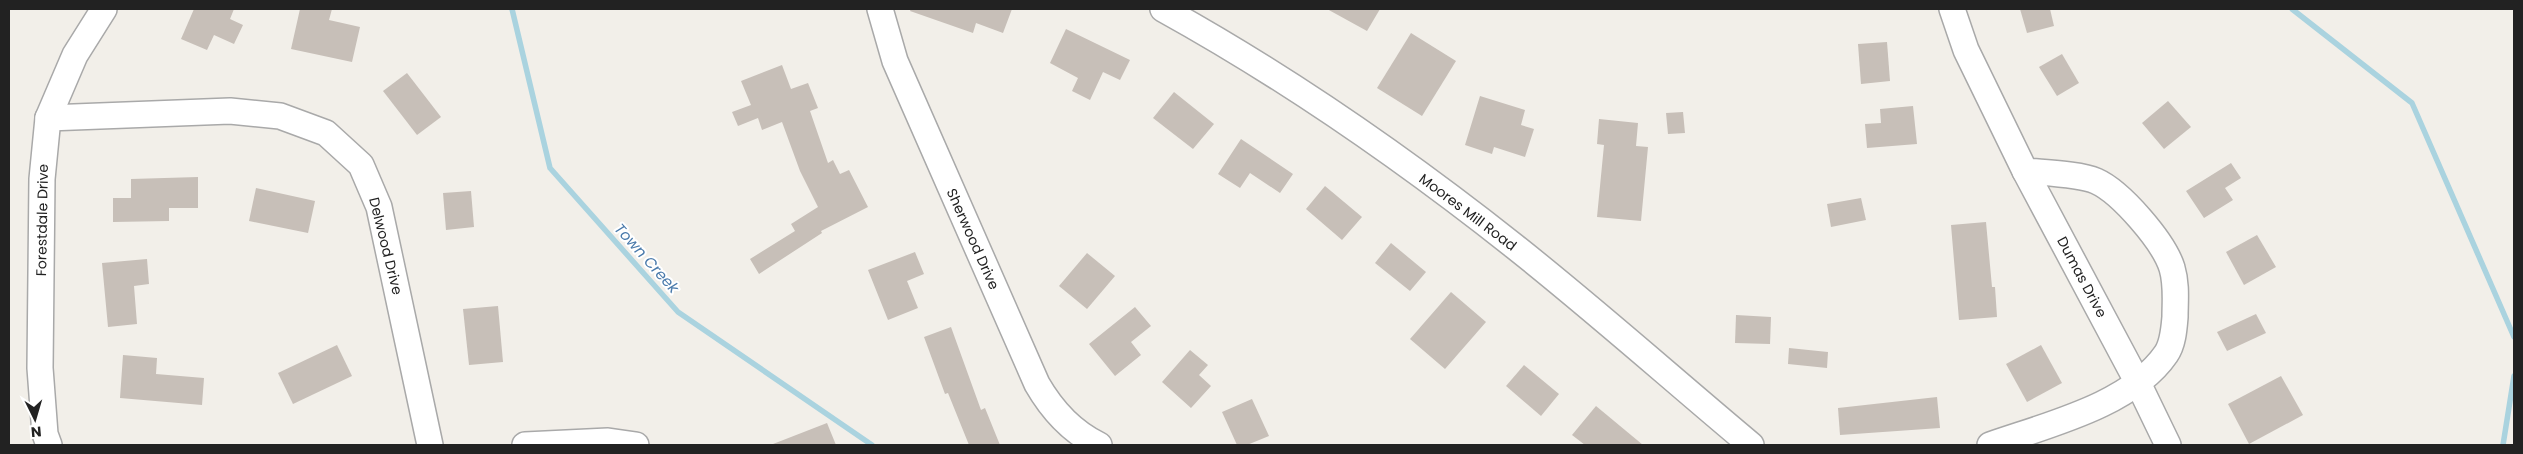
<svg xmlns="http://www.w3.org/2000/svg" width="2523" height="454" font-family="Poppins,sans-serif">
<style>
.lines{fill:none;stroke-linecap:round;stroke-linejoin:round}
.stream{stroke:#aad3df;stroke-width:5.5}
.building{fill:#c7bfb8}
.minor-casing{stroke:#a9a9a9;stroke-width:28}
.minor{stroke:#fff;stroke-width:25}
.labels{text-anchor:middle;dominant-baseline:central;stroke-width:4;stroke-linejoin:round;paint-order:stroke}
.street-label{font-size:14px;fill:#222;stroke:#fff}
.water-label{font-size:15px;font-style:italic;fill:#4a7aab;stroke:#fff}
</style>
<rect width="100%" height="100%" fill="#f2efe9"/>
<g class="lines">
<!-- stream -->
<g class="stream">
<path d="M 512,9 L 550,168 L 678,312 L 872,445"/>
<path d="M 2292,9 L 2412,103 L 2514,337"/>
<path d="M 2503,445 L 2514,376"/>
</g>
</g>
<!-- building -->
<g class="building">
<path d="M 194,9 L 234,9 L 230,19 L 243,25 L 234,44 L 214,35 L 207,50 L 181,39 Z"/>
<path d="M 300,9 L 332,9 L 329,20 L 360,27 L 352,62 L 291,49 Z"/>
<path d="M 911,9 L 1012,9 L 1003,33 L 976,23 L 973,33 L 910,11 Z"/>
<path d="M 1327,9 L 1380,9 L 1367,31 Z"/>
<path d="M 2020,9 L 2050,9 L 2054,26 L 2027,33 Z"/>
<path d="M 1066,29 L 1130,60 L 1120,80 L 1103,72 L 1090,100 L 1072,91 L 1078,78 L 1050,63 Z"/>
<path d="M 1411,33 L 1456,61 L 1422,116 L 1377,88 Z"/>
<path d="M 1887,42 L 1890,81 L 1861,84 L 1858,44 Z"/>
<path d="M 2062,54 L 2079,83 L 2057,96 L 2039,67 Z"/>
<path d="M 782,65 L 791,89 L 808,83 L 818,108 L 810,111 L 828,163 L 833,160 L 840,174 L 849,170 L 868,207 L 821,231 L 822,233 L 759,274 L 750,259 L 795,231 L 791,224 L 818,207 L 800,171 L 782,122 L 762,130 L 758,118 L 738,126 L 732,112 L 751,105 L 741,81 Z"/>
<path d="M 407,73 L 441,117 L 417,135 L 383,91 Z"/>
<path d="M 1174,92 L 1214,124 L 1193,149 L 1153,118 Z"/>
<path d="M 1480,96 L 1525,110 L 1521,125 L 1534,129 L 1525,157 L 1494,147 L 1492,154 L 1465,145 Z"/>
<path d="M 2168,101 L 2191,127 L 2164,149 L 2142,123 Z"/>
<path d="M 1913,106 L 1917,144 L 1867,148 L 1865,124 L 1881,123 L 1880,109 Z"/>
<path d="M 1683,112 L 1685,133 L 1668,134 L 1666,113 Z"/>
<path d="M 1599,119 L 1638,123 L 1636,146 L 1648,147 L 1641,221 L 1597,217 L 1604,145 L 1597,144 Z"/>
<path d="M 1241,139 L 1293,174 L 1280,193 L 1250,173 L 1240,188 L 1218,174 Z"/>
<path d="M 2231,163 L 2241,178 L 2225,188 L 2233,200 L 2204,218 L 2186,191 Z"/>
<path d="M 198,177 L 198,208 L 169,208 L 169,221 L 113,222 L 113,198 L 131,198 L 131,179 Z"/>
<path d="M 1325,186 L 1362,217 L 1342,240 L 1306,209 Z"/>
<path d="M 256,188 L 315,201 L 308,233 L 249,221 Z"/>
<path d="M 471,191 L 474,227 L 446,230 L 443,193 Z"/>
<path d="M 1861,198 L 1866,220 L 1831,227 L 1827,204 Z"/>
<path d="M 1986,222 L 1992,287 L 1995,287 L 1997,317 L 1959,320 L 1951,225 Z"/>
<path d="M 2257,235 L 2276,267 L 2244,285 L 2226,252 Z"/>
<path d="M 1391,243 L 1426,272 L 1410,291 L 1375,263 Z"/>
<path d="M 915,252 L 924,274 L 907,281 L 918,308 L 888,320 L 868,270 Z"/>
<path d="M 1087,253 L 1115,276 L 1087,309 L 1059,286 Z"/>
<path d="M 147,259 L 149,284 L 134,286 L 137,324 L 108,327 L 102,263 Z"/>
<path d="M 1451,292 L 1486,322 L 1445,369 L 1410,339 Z"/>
<path d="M 498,306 L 503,362 L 469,365 L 463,309 Z"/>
<path d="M 1135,307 L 1151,326 L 1131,342 L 1141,355 L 1115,376 L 1089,344 Z"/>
<path d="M 2256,314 L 2266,333 L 2227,351 L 2217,332 Z"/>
<path d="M 1736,315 L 1771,317 L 1770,344 L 1735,343 Z"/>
<path d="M 951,327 L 981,410 L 985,408 L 1000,445 L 969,445 L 948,393 L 945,394 L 924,337 Z"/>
<path d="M 337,345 L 352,376 L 293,404 L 278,373 Z"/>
<path d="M 2041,345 L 2062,383 L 2027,402 L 2006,364 Z"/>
<path d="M 1789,348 L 1828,352 L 1827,368 L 1788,364 Z"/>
<path d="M 1190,350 L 1208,365 L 1199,375 L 1211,386 L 1191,408 L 1162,382 Z"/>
<path d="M 123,355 L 157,358 L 156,374 L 204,378 L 202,405 L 120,398 Z"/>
<path d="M 1524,365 L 1559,394 L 1541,416 L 1506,386 Z"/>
<path d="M 2281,376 L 2303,415 L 2249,444 L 2228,404 Z"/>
<path d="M 1937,397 L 1940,428 L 1840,435 L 1838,408 Z"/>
<path d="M 1252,399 L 1269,436 L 1247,445 L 1237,445 L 1222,412 Z"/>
<path d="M 1596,406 L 1643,445 L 1585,445 L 1572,435 Z"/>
<path d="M 827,423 L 836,445 L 773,445 L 773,444 Z"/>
</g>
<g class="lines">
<defs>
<g id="minor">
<path d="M 880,9 L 895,61 L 1037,384 C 1052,410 1072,432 1099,445"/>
<path d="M 1163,9 C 1286,77 1404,159 1514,246 C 1595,310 1672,379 1751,445"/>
<path d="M 1952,9 L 1966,50 L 2025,171 C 2044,173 2080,174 2096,181 C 2121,192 2164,242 2172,268 C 2177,285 2175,301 2175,317 C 2174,329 2173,344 2166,354 C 2131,405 2047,425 1990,445"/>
<path d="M 48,118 L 230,111 L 280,116 L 326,133 L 361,165 L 379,207 L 430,445"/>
<path d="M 2025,171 L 2138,383 L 2168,445"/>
<path d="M 49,445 L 45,434 L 40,368 L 42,179 L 48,118 L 75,55 L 104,9"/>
<path d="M 525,445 L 608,441 L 636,445"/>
</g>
</defs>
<!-- minor casing -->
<use href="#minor" class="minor-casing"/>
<!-- minor -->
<use href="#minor" class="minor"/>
</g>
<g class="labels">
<!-- street labels -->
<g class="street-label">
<text transform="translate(1468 212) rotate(37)">Moores Mill Road</text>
<text transform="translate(42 220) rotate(-89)">Forestdale Drive</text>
<text transform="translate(973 239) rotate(66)">Sherwood Drive</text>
<text transform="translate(386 246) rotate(76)">Delwood Drive</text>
<text transform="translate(2082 277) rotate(62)">Dumas Drive</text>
</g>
<!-- water labels -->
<g class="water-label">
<text transform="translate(647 258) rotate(48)">Town Creek</text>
</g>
</g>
<!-- border -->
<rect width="2523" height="454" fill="none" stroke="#222222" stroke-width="20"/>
<!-- north arrow -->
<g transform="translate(35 419) rotate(175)" stroke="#ffffff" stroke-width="4" paint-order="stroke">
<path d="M0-4L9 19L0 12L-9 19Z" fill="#222222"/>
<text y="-8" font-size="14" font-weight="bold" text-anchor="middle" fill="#222222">N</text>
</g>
</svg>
